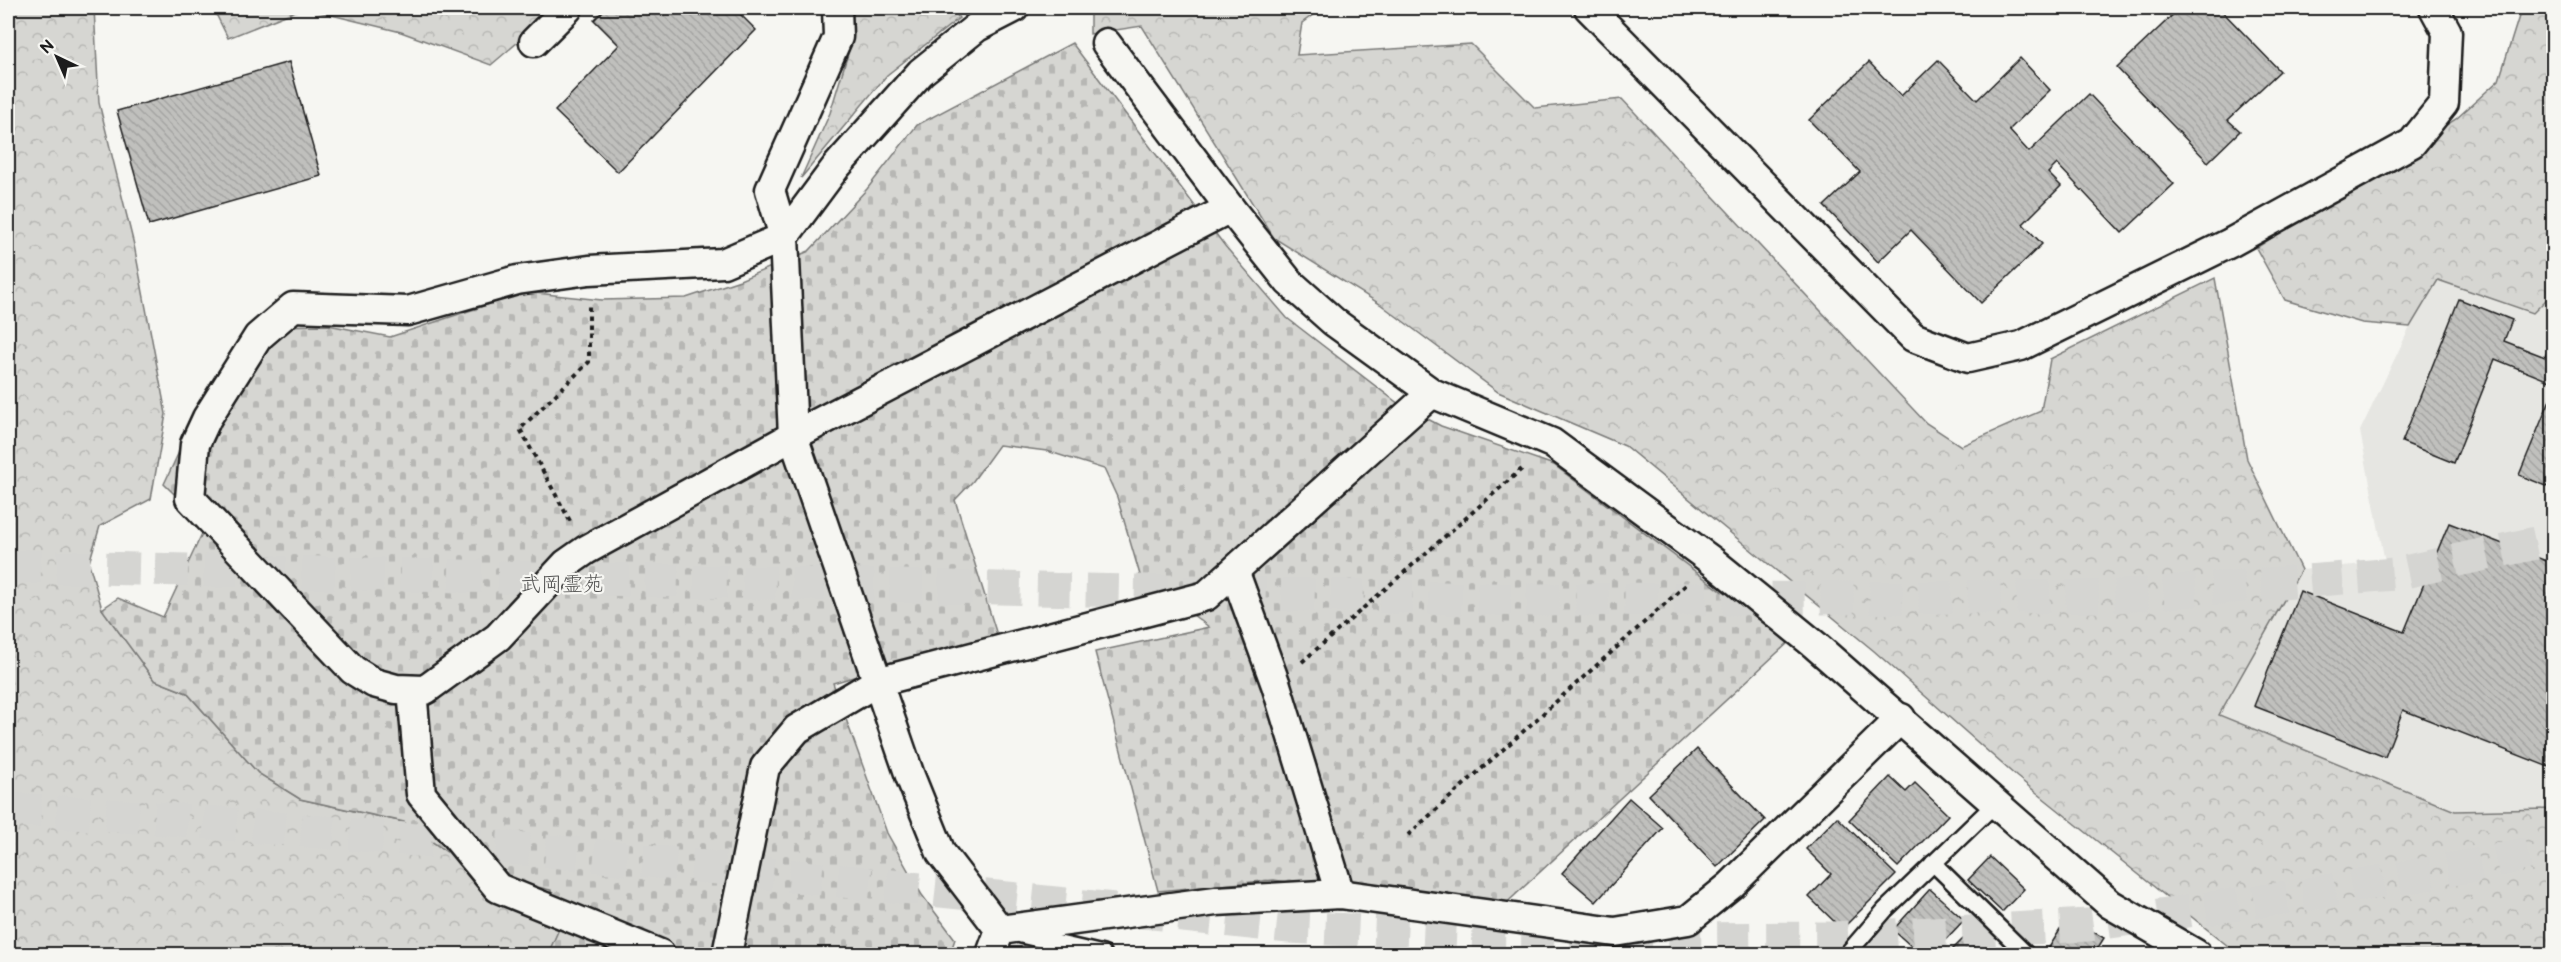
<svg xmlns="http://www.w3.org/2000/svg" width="2561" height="962" font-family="'Balsamiq Sans','Klee One',sans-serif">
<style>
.built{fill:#e6e6e2}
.forest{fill:url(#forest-crowns);stroke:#797977;stroke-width:1.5}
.cemetery{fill:url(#cemetery-stones);stroke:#797977;stroke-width:1.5}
.building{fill:url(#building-back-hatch);stroke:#1c1c1c;stroke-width:1.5}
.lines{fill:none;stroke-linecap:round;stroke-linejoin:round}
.trunk-tunnel{stroke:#d5d5d2;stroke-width:33;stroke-dasharray:33 16;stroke-linecap:butt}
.motorway-tunnel{stroke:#d5d5d2;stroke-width:33;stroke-dasharray:33 16;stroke-linecap:butt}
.service-casing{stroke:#1c1c1c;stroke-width:20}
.minor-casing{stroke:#1c1c1c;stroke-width:33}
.path{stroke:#1c1c1c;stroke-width:4;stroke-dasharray:4.5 4.5;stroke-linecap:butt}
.service{stroke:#f6f6f2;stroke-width:15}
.minor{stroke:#f6f6f2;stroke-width:28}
.labels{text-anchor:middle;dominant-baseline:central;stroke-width:4.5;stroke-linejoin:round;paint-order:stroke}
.park-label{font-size:21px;fill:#545453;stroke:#f6f6f2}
</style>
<defs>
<pattern id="forest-crowns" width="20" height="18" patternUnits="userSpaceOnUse" patternTransform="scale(1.5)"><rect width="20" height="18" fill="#d6d6d2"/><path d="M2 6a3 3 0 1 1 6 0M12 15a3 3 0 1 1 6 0" fill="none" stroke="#b7b7b4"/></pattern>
<pattern id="cemetery-stones" width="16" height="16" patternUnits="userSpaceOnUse" patternTransform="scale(1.5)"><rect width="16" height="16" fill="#d6d6d2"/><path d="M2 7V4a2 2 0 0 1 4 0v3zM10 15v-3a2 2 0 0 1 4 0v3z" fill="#b7b7b4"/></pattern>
<pattern id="building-back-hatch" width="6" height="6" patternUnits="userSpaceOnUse" patternTransform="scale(1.5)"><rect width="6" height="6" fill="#c0c0bd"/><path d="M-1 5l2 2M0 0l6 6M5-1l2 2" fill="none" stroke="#a4a4a2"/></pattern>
</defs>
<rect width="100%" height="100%" fill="#f6f6f2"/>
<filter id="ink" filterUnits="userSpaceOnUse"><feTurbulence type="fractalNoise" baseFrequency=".0167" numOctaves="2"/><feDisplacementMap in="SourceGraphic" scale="12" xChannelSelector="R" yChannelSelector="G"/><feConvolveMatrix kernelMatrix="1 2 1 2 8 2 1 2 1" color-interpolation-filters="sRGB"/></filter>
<g filter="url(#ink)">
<!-- built -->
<path class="built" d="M 2438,280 L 2532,313 L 2553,293 L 2553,809 L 2455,811 L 2219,715 L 2301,570 L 2385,562 L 2360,431 L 2410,327 Z"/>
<!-- forest -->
<g class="forest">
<path d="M 8,8 L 94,8 L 99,103 L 134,245 L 166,414 L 151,499 L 100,526 L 89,563 L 102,609 L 154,680 L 187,693 L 258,773 L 300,799 L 404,822 L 477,873 L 551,890 L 559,930 L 548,954 L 8,954 Z"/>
<path d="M 213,8 L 303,8 L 228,38 Z"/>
<path d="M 303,8 L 558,8 L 491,65 L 401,32 Z"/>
<path d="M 844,8 L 952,8 L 959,18 L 887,75 L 801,178 L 830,113 L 854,34 Z"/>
<path d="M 1090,8 L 1322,8 L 1302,23 L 1297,55 L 1471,44 L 1535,108 L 1622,99 L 1926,423 L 1961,446 L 2041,411 L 2050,359 L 2215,278 L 2247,459 L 2301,570 L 2219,715 L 2455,811 L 2553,809 L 2553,954 L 2238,954 L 2017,777 L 1874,651 L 1625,446 L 1498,392 L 1380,304 L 1274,238 L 1142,26 L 1090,34 Z"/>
<path d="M 2518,8 L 2553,8 L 2553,293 L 2533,313 L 2438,280 L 2410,327 L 2362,323 L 2285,300 L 2256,248 L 2456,119 L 2499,80 L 2520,13 Z"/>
</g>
<!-- cemetery -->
<path class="cemetery" d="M 1072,43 L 1225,246 L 1287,318 L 1399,404 L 1441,426 L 1554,465 L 1789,642 L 1500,909 L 1465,909 L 1274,880 L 1158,891 L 1095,652 L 1209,627 L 1140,575 L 1117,497 L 1104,469 L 1047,451 L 999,445 L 973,481 L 955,500 L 997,635 L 833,683 L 887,833 L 922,895 L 955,939 L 950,954 L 548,954 L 559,929 L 551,890 L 477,873 L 404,822 L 300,799 L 258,773 L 187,693 L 154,680 L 102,609 L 118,598 L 163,617 L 206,525 L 164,484 L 193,422 L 272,326 L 328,325 L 390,337 L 526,292 L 602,300 L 686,298 L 740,280 L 809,251 L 867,189 L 917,125 Z"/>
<!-- building -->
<g class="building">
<path d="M 606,8 L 734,8 L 756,30 L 618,172 L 555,111 L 619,45 L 594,20 Z"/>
<path d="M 2180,8 L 2219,8 L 2280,71 L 2228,120 L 2240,131 L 2208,162 L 2117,68 Z"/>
<path d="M 2020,58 L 2050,90 L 2009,130 L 2029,152 L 2089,94 L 2174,184 L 2122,233 L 2057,164 L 2048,173 L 2061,186 L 2023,224 L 2042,244 L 1981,303 L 1911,230 L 1878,262 L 1824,206 L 1860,172 L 1809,120 L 1869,62 L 1901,96 L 1938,60 L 1977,100 Z"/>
<path d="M 289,62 L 321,176 L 149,225 L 117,111 Z"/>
<path d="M 2459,299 L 2512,320 L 2504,341 L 2545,357 L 2554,335 L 2554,383 L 2495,359 L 2454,463 L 2402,442 Z"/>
<path d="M 2554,390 L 2554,489 L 2519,475 Z"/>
<path d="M 2449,523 L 2554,564 L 2554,769 L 2403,710 L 2385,757 L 2254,706 L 2300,591 L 2404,632 Z"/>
<path d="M 1697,749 L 1765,820 L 1717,867 L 1649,795 Z"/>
<path d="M 1890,777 L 1906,792 L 1915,783 L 1948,815 L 1898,867 L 1849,820 Z"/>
<path d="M 1629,798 L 1663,828 L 1596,902 L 1562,873 Z"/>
<path d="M 1837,817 L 1896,875 L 1842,929 L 1809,897 L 1831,874 L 1806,849 Z"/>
<path d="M 1990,857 L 2024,889 L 2002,912 L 1968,880 Z"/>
<path d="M 1930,889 L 1964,920 L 1932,954 L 1920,954 L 1893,930 Z"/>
<path d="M 2068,917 L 2104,938 L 2094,954 L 2045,954 Z"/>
<path d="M 1968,934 L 1989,954 L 1948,954 Z"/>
<path d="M 1746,945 L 1763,954 L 1741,954 Z"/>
</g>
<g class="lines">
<!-- trunk-tunnel -->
<path class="trunk-tunnel" d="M 8,566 L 1533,600 L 2118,596 L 2395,574 L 2554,539"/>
<!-- motorway-tunnel -->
<path class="motorway-tunnel" d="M 8,809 L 156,818 L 571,853 L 1289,927 L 1486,936 L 1666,939 L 1832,938 L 2088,925 L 2310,894 L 2487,863 L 2554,847"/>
<defs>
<g id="service">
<path d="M 1933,863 L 2026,954"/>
<path d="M 1021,935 L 1103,954"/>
<path d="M 1847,954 L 1885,910 L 1996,803"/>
</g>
<g id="minor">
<path d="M 837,8 L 838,37 L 770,190 L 784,237 L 723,263 L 589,270 L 517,280 L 408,311 L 293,307 L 258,337 L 207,418 L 195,444 L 190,498 L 353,670 L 374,683 L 396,689 L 425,690 L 498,637 L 566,564 L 586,550 L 793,436 L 1230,208 L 1289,282 L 1334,322 L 1432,393 L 1552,443 L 1712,561 L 1815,645 L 2110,904 L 2196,954"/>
<path d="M 1014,8 L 977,27 L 921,72 L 836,167 L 784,237 L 793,436 L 910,776 L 941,853 L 1000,930 L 1216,901 L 1340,894 L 1615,932 L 1688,920 L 1731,885 L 1901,718"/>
<path d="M 1589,8 L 1913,337 L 1968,358 L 2021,346 L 2230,243 L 2412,143 L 2444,103 L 2447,32 L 2434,8"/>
<path d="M 534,42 L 568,8"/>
<path d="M 1106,43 L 1230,208"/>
<path d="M 1235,573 L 1276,685 L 1340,894"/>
<path d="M 412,690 L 421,794 L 498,888 L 660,954"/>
<path d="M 727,954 L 765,767 L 797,729 L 877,682 L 1206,596 L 1432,393"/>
<path d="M 991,954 L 1000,930"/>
</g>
</defs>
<!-- service casing -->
<use href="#service" class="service-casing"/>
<!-- minor casing -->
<use href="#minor" class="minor-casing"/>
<!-- path -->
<g class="path">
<path d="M 570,521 L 520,429 L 589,362 L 589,303"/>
<path d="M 1302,662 L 1524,467"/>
<path d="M 1408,835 L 1687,584"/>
</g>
<!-- service -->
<use href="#service" class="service"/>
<!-- minor -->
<use href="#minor" class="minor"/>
</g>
</g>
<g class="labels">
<!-- park labels -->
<g class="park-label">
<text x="562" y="584">武岡霊苑</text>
</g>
</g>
<!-- margin -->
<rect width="2561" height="962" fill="none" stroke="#f6f6f2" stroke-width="30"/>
<rect x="15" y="15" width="2531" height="932" fill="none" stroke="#1c1c1c" stroke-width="2" filter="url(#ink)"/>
<!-- north arrow -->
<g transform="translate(57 57) rotate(316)" stroke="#f6f6f2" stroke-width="4.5" paint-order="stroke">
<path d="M0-4.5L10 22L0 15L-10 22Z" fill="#1c1c1c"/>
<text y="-9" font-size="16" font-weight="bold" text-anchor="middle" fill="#1c1c1c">N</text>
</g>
</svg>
